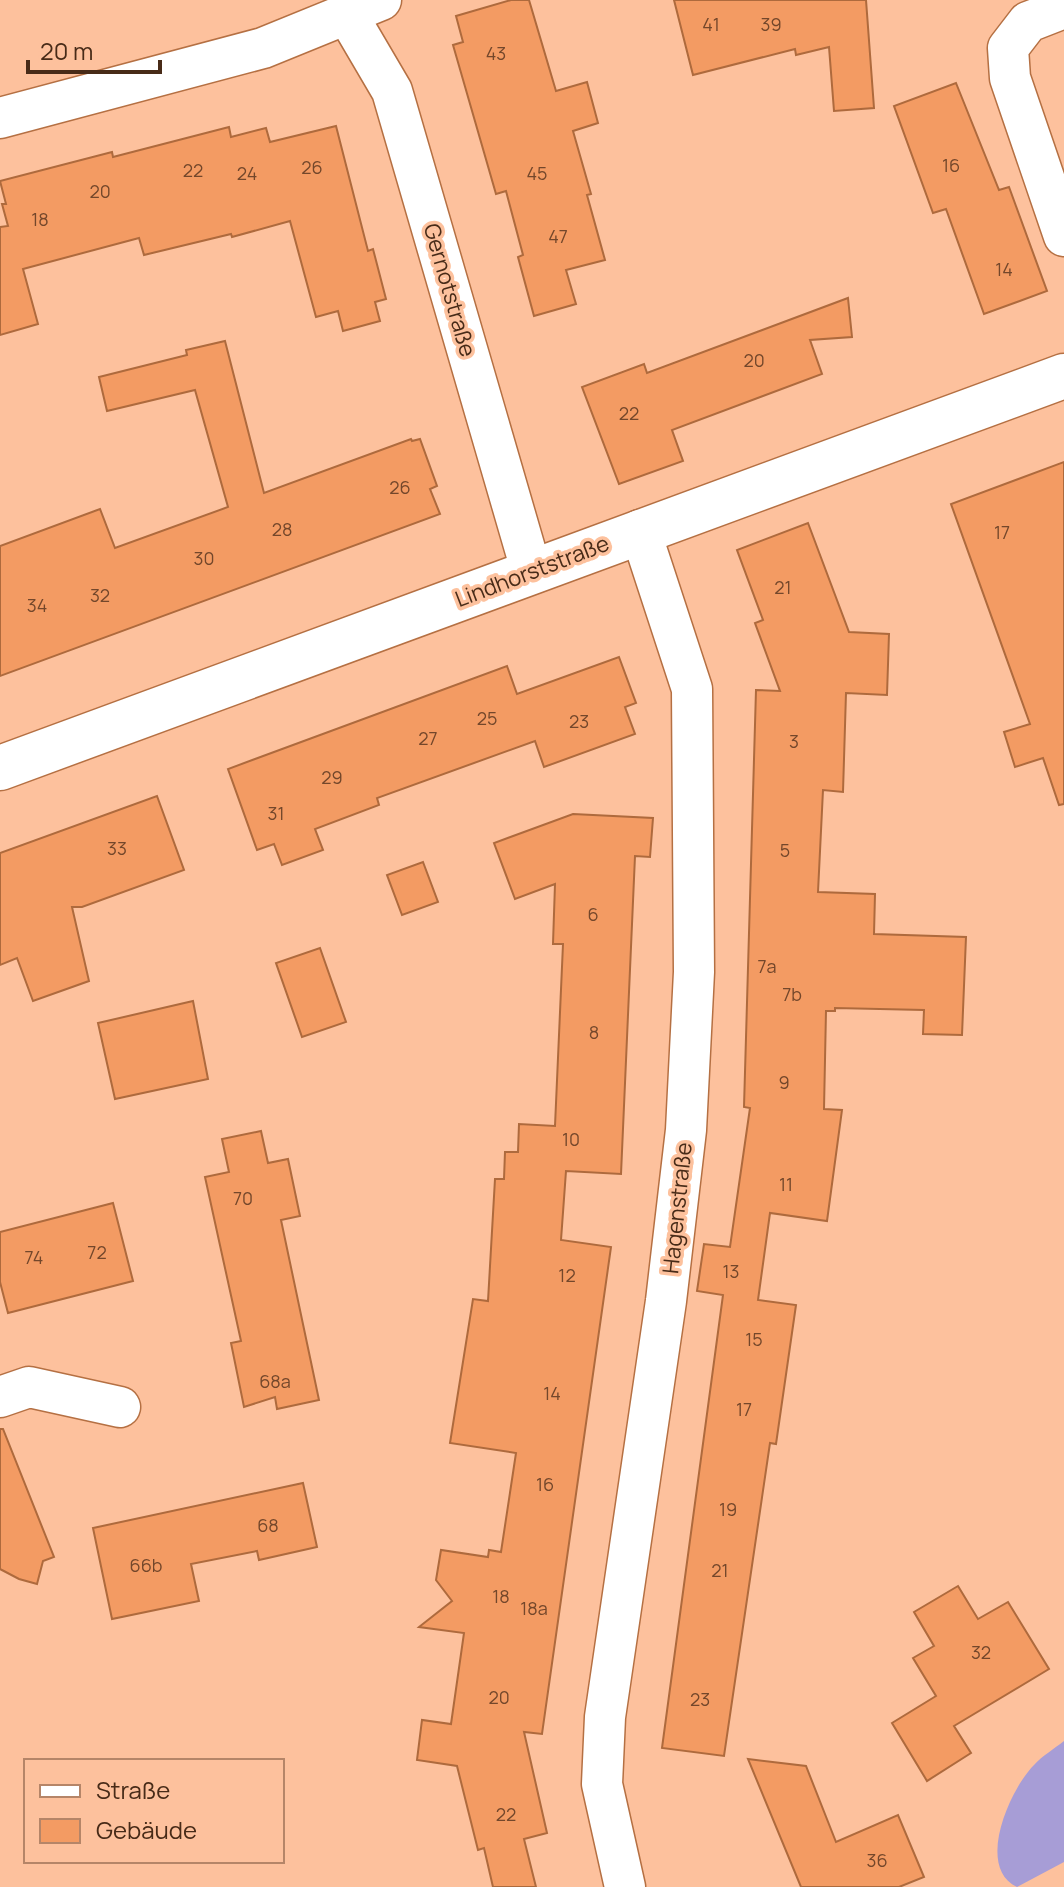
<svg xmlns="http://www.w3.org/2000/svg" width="1064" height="1887" viewBox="0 0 1064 1887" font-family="Manrope,sans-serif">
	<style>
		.green { fill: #a79dd6 }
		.building { fill: #f39b63; stroke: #ae6a3d; stroke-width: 2 }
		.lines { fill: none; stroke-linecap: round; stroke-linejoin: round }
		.street-casing { stroke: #b57043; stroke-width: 43 }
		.secondary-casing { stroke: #b57043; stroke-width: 47 }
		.street { stroke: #fff; stroke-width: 40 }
		.secondary { stroke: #fff; stroke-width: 44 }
		.labels { text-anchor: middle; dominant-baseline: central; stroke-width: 7; stroke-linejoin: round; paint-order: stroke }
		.number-label { font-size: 18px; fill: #73472b }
		.street-label { font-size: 22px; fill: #482b18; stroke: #fdc19d }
	</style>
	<rect width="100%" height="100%" fill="#fdc19d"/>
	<path class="green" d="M 1064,1741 L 1064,1862 L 1017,1887 C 975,1867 1010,1789 1034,1765 C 1042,1756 1054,1749 1064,1741 Z"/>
	<g class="building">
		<polygon points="511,0 529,0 556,91 587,82 598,123 573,131 591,194 587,195 605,260 566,270 576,304 534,316 518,257 523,255 506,191 496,194 453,45 463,42 456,16"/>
		<polygon points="674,0 866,0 874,108 834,111 829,47 796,55 795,49 693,75"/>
		<polygon points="956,83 999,190 1009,187 1047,291 984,314 946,209 933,213 894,106"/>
		<polygon points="336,126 368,251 373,249 386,299 375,302 380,321 343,331 338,311 316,317 290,221 232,237 231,234 144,255 139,238 23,269 38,324 0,335 0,227 8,226 2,204 6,204 0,181 112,152 113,157 229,127 231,137 266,128 270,142"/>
		<polygon points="848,298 852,337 810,340 822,374 672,430 683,461 619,484 582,387 644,364 647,373"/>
		<polygon points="225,341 264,493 411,439 412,441 420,439 437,486 430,489 440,514 0,676 0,546 100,509 115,548 228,507 195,390 107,411 99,377 187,355 186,350"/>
		<polygon points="1064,462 1064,804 1059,805 1043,758 1015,767 1004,732 1030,724 951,504"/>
		<polygon points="808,523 849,632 889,634 887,695 846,693 843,792 823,790 818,892 875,894 874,934 966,937 962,1035 923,1034 924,1010 835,1008 835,1011 826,1011 824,1109 842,1110 827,1221 770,1213 758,1300 796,1305 776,1444 770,1443 724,1756 662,1748 723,1295 697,1291 704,1244 730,1247 750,1108 744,1107 756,690 780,691 755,623 763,620 737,550"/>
		<polygon points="619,657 636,703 625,707 635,734 544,767 535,741 377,798 379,805 315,829 323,850 282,865 274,844 257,850 228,769 507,666 517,694"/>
		<polygon points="157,796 184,870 82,907 72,907 89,981 33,1001 17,958 0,965 0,853"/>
		<polygon points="573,814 653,818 650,857 635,856 621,1174 566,1171 561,1240 611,1247 542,1734 524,1732 547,1833 524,1839 536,1887 493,1887 484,1848 478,1850 457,1766 417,1760 422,1720 451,1724 464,1633 419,1627 452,1601 436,1580 441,1550 488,1557 489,1550 501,1552 516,1453 450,1443 473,1299 488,1301 495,1179 504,1179 505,1152 518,1152 519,1124 555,1126 563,944 553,944 555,884 515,899 494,843"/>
		<polygon points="423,862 438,902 402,915 387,875"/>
		<polygon points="320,948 346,1022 302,1037 276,963"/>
		<polygon points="193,1001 208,1079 115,1099 98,1023"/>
		<polygon points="261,1131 268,1163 288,1159 300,1216 281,1220 319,1400 277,1409 275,1397 244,1407 231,1343 241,1341 205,1177 229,1172 222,1139"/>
		<polygon points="113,1203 133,1281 8,1313 0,1282 0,1232"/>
		<polygon points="0,1429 3,1429 54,1557 43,1561 37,1584 19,1579 0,1569"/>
		<polygon points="303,1483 317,1547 259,1560 257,1551 191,1564 199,1601 112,1619 93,1528"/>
		<polygon points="958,1586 978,1619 1008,1602 1049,1669 954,1726 971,1753 927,1781 892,1723 936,1696 913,1658 934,1646 914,1612"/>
		<polygon points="748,1759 806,1766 836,1842 898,1815 924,1877 899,1887 801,1887"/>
	</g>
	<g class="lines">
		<g class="street-casing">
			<g id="street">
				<polyline points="1064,8 1028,22 1008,48 1010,78 1064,236"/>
				<polyline points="348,16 392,91 532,573"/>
				<polyline points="0,118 263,48 381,0"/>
				<polyline points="0,1397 29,1387 120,1407"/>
				<polyline points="625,1887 602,1784 605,1717 666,1301 686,1130 694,972 692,689 640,530"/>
			</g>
		</g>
		<g class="secondary-casing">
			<polyline id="secondary" points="0,768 1064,376"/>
		</g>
		<use href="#street" class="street"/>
		<use href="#secondary" class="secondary"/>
	</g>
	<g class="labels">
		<g class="number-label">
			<text x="711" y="24">41</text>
			<text x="771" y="24">39</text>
			<text x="496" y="53">43</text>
			<text x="951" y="165">16</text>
			<text x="312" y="167">26</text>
			<text x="193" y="170">22</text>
			<text x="247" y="173">24</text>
			<text x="537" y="173">45</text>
			<text x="100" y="191">20</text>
			<text x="40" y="219">18</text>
			<text x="558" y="236">47</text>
			<text x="1004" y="269">14</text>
			<text x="754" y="360">20</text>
			<text x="629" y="413">22</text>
			<text x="400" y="487">26</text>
			<text x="282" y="529">28</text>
			<text x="1002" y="532">17</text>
			<text x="204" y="558">30</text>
			<text x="783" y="587">21</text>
			<text x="100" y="595">32</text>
			<text x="37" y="605">34</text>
			<text x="487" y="718">25</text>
			<text x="579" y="721">23</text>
			<text x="428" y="738">27</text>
			<text x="794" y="741">3</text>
			<text x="332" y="777">29</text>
			<text x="276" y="813">31</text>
			<text x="117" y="848">33</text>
			<text x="785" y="850">5</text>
			<text x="593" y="914">6</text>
			<text x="767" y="966">7a</text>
			<text x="792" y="994">7b</text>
			<text x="594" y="1032">8</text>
			<text x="784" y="1082">9</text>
			<text x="571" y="1139">10</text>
			<text x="786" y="1184">11</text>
			<text x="243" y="1198">70</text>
			<text x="97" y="1252">72</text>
			<text x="34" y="1257">74</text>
			<text x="731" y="1271">13</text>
			<text x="567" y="1275">12</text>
			<text x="754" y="1339">15</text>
			<text x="275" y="1381">68a</text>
			<text x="552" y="1393">14</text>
			<text x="744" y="1409">17</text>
			<text x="545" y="1484">16</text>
			<text x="728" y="1509">19</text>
			<text x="268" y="1525">68</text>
			<text x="146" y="1565">66b</text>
			<text x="720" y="1570">21</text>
			<text x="501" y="1596">18</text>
			<text x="534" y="1608">18a</text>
			<text x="981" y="1652">32</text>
			<text x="499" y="1697">20</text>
			<text x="700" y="1699">23</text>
			<text x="506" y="1814">22</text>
			<text x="877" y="1860">36</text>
		</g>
		<g class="street-label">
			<text transform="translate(450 290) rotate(74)">Gernotstraße</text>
			<text transform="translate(532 571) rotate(-21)">Lindhorststraße</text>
			<text transform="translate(677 1208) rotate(-84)">Hagenstraße</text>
		</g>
	</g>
	<rect x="24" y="1759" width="260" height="104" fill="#fdc19d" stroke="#b58568" stroke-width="2"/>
	<rect x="40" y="1785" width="40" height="12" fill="#ffffff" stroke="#b58568" stroke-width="2"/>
	<text x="96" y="1799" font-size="24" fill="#482b18">Straße</text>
	<rect x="40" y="1819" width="40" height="24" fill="#f39b63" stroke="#b58568" stroke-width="2"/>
	<text x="96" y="1839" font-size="24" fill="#482b18">Gebäude</text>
	<path d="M28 60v12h132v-12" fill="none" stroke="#482b18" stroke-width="4"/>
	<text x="40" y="60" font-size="24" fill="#482b18" stroke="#fdc19d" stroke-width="6" paint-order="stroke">20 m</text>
</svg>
